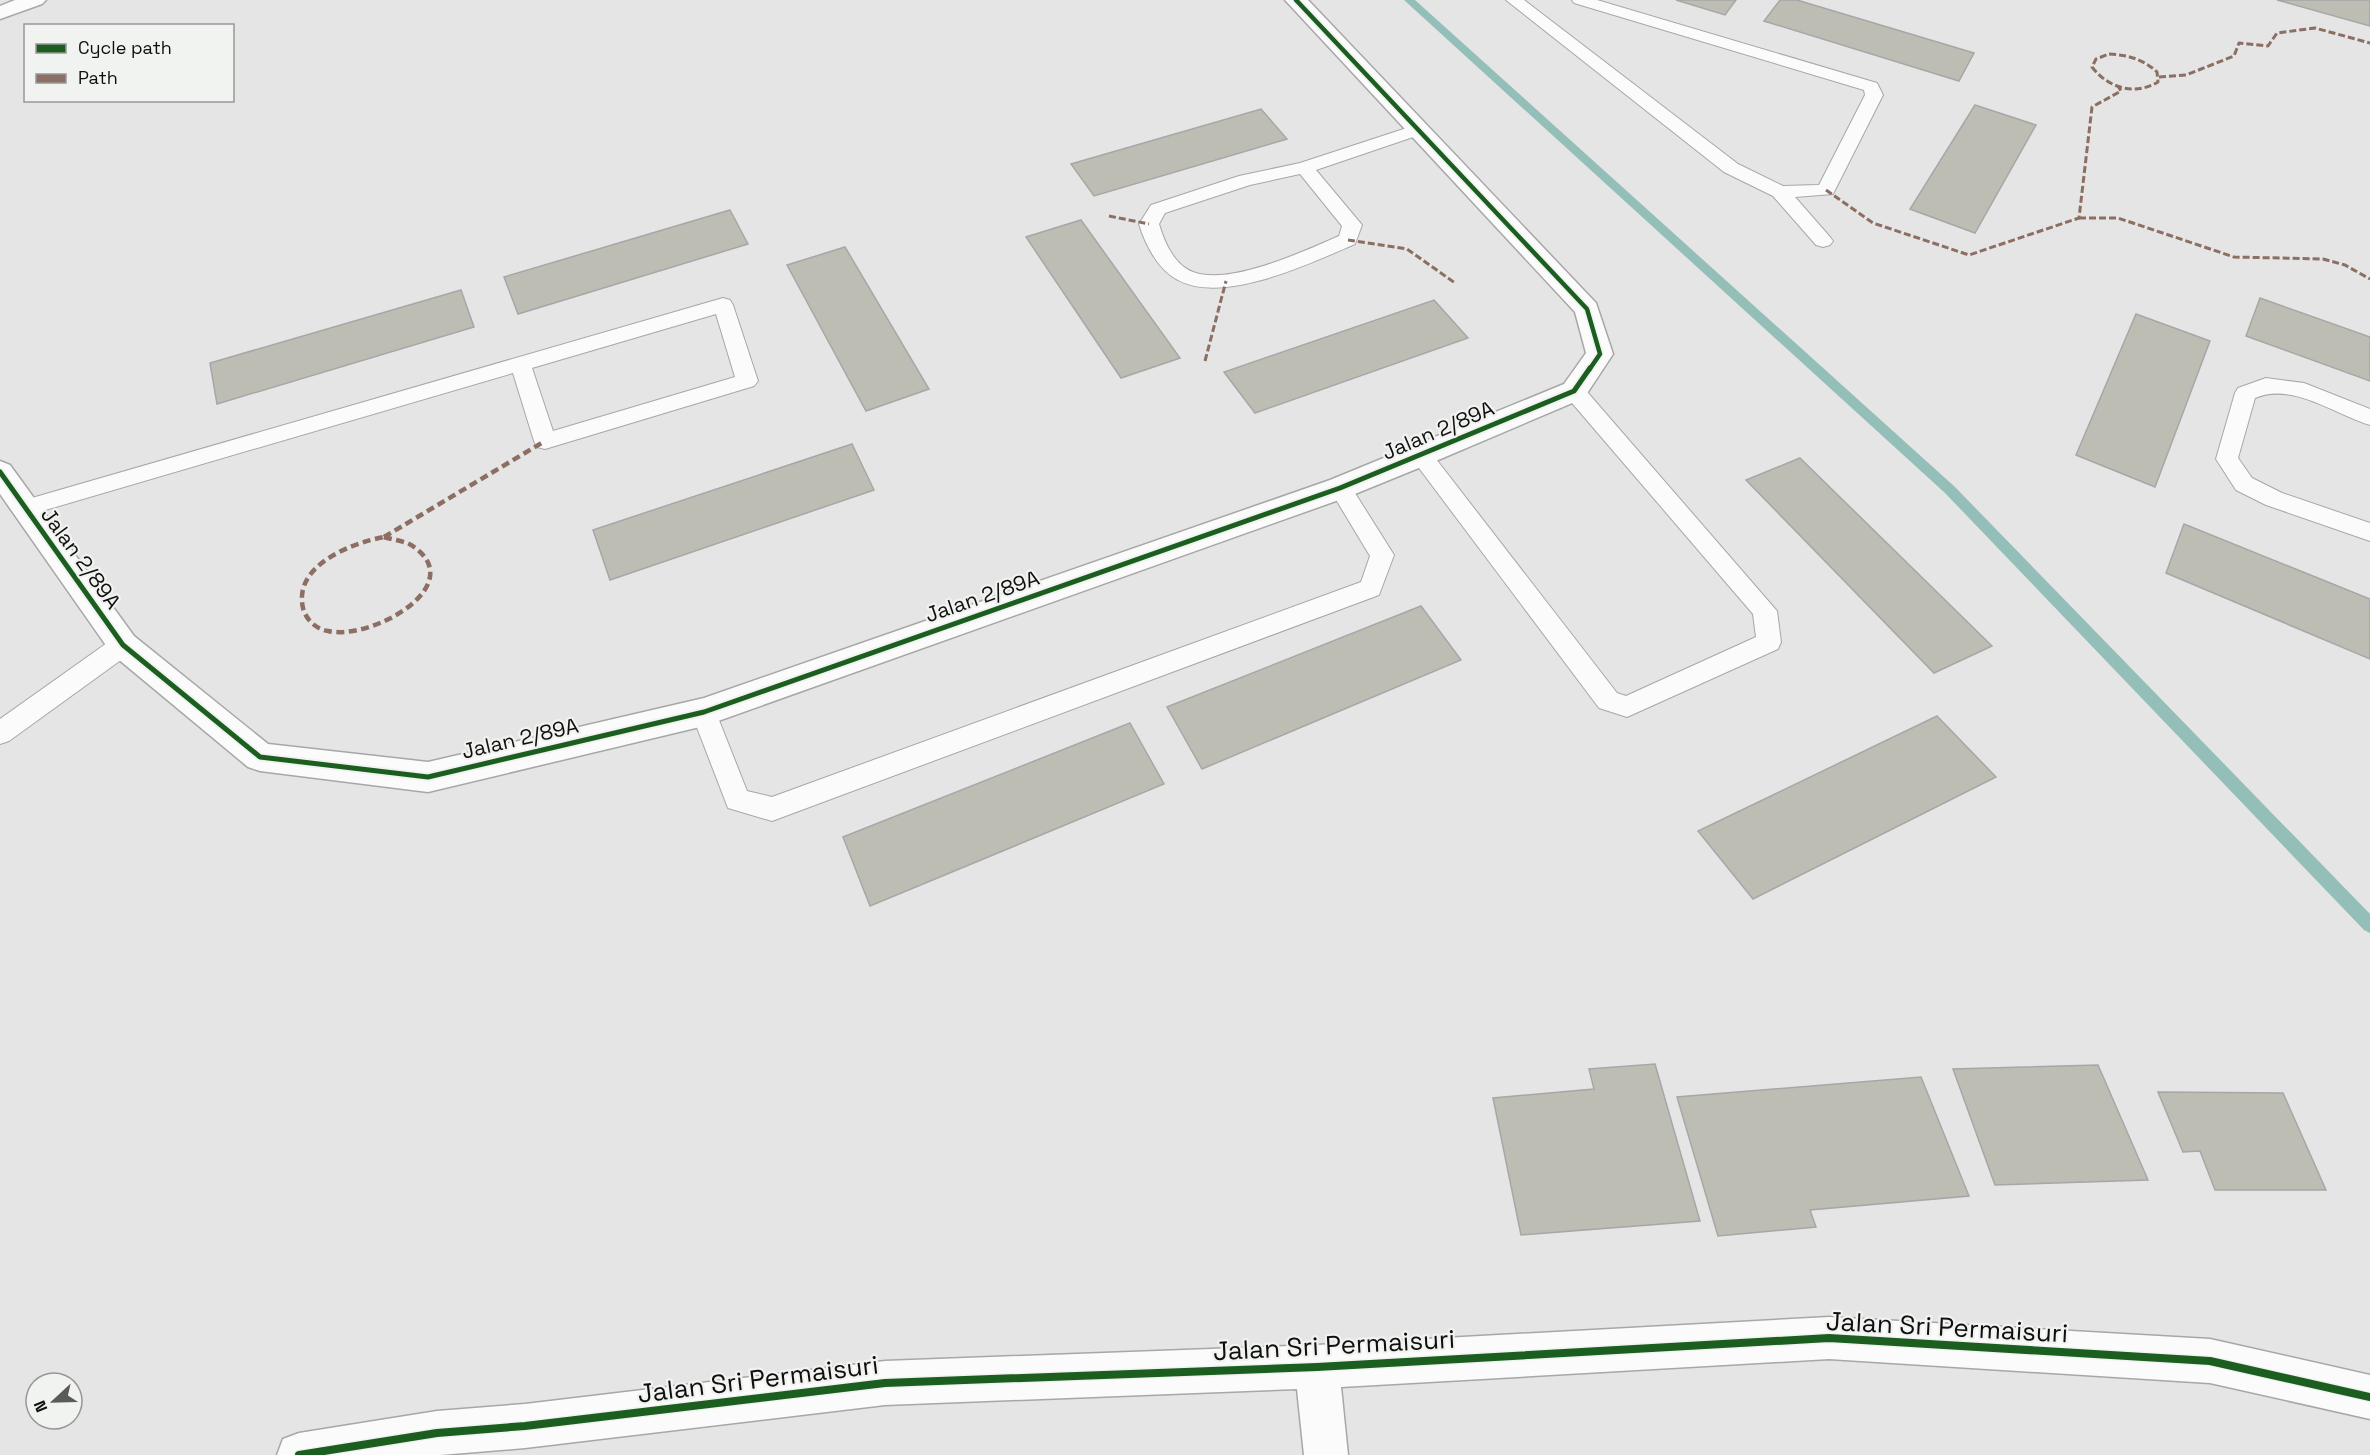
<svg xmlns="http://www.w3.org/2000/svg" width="2370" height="1455" viewBox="0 0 2370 1455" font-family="'Space Grotesk',sans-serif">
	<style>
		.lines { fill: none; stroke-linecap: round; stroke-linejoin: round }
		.stream { fill: #94bfb8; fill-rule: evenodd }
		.building { fill: #bebdb4; stroke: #a6a7a6; stroke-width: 1.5 }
		.lane-casing { stroke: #a6a7a6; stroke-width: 2 }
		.street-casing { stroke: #a6a7a6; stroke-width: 3 }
		.secondary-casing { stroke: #a6a7a6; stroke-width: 3 }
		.lane { fill: #fbfbfb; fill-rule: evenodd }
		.street { fill: #fbfbfb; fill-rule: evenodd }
		.secondary { fill: #fbfbfb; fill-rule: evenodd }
		.quiet-far1 { stroke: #8d6e63; stroke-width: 3; stroke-dasharray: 7 3; stroke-linecap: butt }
		.quiet { stroke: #8d6e63; stroke-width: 4.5; stroke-dasharray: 8 4.5; stroke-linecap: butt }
		.cycleway-far2-casing { stroke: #f1f3f0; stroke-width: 8 }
		.cycleway-far1-casing { stroke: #f1f3f0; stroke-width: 9 }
		.cycleway-casing { stroke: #f1f3f0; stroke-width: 11 }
		.cycleway-far2 { stroke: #1b5e20; stroke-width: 4.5 }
		.cycleway-far1 { stroke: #1b5e20; stroke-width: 5 }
		.cycleway { stroke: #1b5e20; stroke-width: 8 }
		.labels { text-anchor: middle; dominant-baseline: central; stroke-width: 4.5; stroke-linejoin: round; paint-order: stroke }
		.street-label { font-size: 21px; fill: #0f0f0e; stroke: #f1f3f0 }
		.near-street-label { font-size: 26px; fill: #0f0f0e; stroke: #f1f3f0 }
	</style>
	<rect width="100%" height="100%" fill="#e4e5e4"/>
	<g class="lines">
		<polygon class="stream" points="1404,0 1415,0 1955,487 2370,914 2370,933 2364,930 1945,493"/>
	</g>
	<g class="building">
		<polygon points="1676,0 1736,0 1725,15"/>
		<polygon points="1780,0 1797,0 1974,53 1959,81 1764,21"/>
		<polygon points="2277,0 2370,0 2370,26"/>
		<polygon points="1975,105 2036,125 1975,233 1910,209"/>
		<polygon points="1261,109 1287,139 1094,196 1071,164"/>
		<polygon points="730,210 748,244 518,314 504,277"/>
		<polygon points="1081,220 1180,358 1121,378 1026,237"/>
		<polygon points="845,247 929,389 866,411 787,265"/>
		<polygon points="461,290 474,327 217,404 210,363"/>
		<polygon points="2260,298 2370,337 2370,381 2246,336"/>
		<polygon points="1434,300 1468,338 1255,413 1224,372"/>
		<polygon points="2136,314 2210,341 2155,487 2076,455"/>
		<polygon points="852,444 874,490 610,580 593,530"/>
		<polygon points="1800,458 1992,646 1934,673 1746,480"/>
		<polygon points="2184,524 2370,599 2370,659 2166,573"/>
		<polygon points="1421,606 1461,660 1202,769 1167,707"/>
		<polygon points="1937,716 1996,777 1753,899 1698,831"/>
		<polygon points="1130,723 1164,784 870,906 843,837"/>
		<polygon points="1655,1064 1700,1221 1521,1235 1493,1098 1594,1089 1589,1069"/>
		<polygon points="2098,1065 2148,1180 1995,1185 1953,1069"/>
		<polygon points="1921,1077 1969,1196 1810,1210 1816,1227 1718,1236 1677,1097"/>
		<polygon points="2158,1092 2283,1093 2326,1190 2215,1190 2200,1151 2183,1152"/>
	</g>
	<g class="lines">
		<g class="lane-casing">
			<g id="lane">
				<polygon points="1506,0 1524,0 1738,164 1783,186 1819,185 1865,95 1864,90 1574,3 1572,0 1597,0 1877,83 1883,95 1833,194 1795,197 1830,237 1833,241 1830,245 1823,247 1816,245 1773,196 1724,172"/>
				<path d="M 1419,124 L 1425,125 L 1428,129 L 1425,133 L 1316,170 L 1362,225 L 1355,244 C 1311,263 1223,305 1178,280 C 1158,270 1145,244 1139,224 L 1151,205 L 1239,176 L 1300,163 ZM 1300,174 L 1342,226 L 1339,236 C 1305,251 1229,286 1193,272 C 1174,265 1164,241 1159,224 L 1165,213 L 1250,185 Z"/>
				<path d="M 723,298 L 730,300 L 733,305 L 758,381 L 754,386 L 545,449 L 537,447 L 534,441 L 513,373 L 25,516 L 17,514 L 14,508 L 17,502 L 25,500 ZM 716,314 L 735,377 L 553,431 L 532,368 Z"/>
				<path d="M 2266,378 L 2304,383 L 2370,409 L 2370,425 C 2334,414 2293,382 2255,398 L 2238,458 L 2252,478 L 2282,493 L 2370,523 L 2370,541 L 2266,505 L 2236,490 L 2216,459 L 2235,393 L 2238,388 Z"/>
				<polygon points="1574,384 1582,386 1777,611 1781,642 1778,649 1627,717 1599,708 1410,456 1413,450 1421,448 1429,450 1617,693 1626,696 1756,637 1753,614 1566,396 1563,391 1566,386"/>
				<polygon points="1340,480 1348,482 1394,555 1379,595 772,821 728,808 691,712 695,705 704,701 713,705 747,791 772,797 1361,582 1370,556 1329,488 1332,482"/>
				<polygon points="123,635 132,638 135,645 132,652 9,741 0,744 0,719 114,638"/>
			</g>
		</g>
		<g class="street-casing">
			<g id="street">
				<polygon points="15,0 46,0 42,4 0,19 0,6"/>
				<polygon points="1285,0 1308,0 1596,303 1613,354 1584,398 1431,463 1350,496 704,726 428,792 260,771 248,767 112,654 0,494 0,461 10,465 134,636 268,744 428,762 704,698 1330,480 1564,384 1586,353 1575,312"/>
			</g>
		</g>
		<g class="secondary-casing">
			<polygon id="secondary" points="1829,1317 2210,1339 2370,1375 2370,1419 2210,1383 1829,1359 1341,1387 1348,1455 1304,1455 1297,1389 885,1405 525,1448 440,1455 277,1455 283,1439 299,1433 437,1411 525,1404 885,1361 1317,1345"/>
		</g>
		<use href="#lane" class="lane"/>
		<use href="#street" class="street"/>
		<use href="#secondary" class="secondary"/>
		<g class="quiet-far1">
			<path d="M 2109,54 C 2128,55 2143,59 2157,72 L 2158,82 C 2135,96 2108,88 2092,67 L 2096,59 Z"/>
			<polyline points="2159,77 2186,75 2234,56 2239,43 2268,46 2277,33 2315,28 2370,43"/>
			<polyline points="1826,190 1873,223 1969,255 2079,218 2092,107 2121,91 2118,86"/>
			<polyline points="1109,216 1149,224"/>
			<polyline points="2079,218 2118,218 2234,257 2323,259 2345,265 2370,279"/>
			<polyline points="1348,240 1407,249 1455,283"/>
			<polyline points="1205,361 1226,281"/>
		</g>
		<g class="quiet">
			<path d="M 384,537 C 393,540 407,541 414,547 C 469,586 371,641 328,631 C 316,629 306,620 303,608 C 293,565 352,543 384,537 Z"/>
			<polyline points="384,537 545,441"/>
		</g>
		<g class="cycleway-far2-casing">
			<polyline id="cycleway-far2" points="1296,0 1587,309 1600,354 1589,370"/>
		</g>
		<g class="cycleway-far1-casing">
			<polyline id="cycleway-far1" points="0,472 123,645 260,757 428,777 704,712 1340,488 1574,391 1590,368"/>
		</g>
		<g class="cycleway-casing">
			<polyline id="cycleway" points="299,1455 437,1433 525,1426 885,1383 1317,1367 1829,1338 2210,1361 2370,1397"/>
		</g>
		<use href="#cycleway-far2" class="cycleway-far2"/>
		<use href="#cycleway-far1" class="cycleway-far1"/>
		<use href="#cycleway" class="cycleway"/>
	</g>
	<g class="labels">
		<g class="street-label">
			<text transform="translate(1438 430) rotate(-23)">Jalan 2/89A</text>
			<text transform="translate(81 558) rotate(54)">Jalan 2/89A</text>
			<text transform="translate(982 596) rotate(-19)">Jalan 2/89A</text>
			<text transform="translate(520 738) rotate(-13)">Jalan 2/89A</text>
		</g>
		<g class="near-street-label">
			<text transform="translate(1947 1327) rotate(3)">Jalan Sri Permaisuri</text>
			<text transform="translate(1334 1345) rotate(-3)">Jalan Sri Permaisuri</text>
			<text transform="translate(758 1379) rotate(-7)">Jalan Sri Permaisuri</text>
		</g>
	</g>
	<rect x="24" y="24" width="210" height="78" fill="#f1f3f0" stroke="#979896" stroke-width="1.5"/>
	<rect x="36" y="44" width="30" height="9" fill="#1b5e20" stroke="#979896" stroke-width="1.5"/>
	<text x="78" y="54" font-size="18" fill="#0f0f0e">Cycle path</text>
	<rect x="36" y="74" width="30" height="9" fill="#8d6e63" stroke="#979896" stroke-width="1.5"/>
	<text x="78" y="84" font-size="18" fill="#0f0f0e">Path</text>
	<g transform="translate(54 1401) rotate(248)"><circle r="28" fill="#f1f3f0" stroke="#979896" stroke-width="1.5"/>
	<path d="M0-4.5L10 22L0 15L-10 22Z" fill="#5a5a59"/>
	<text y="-9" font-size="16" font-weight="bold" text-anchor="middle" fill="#0f0f0e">N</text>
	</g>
</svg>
